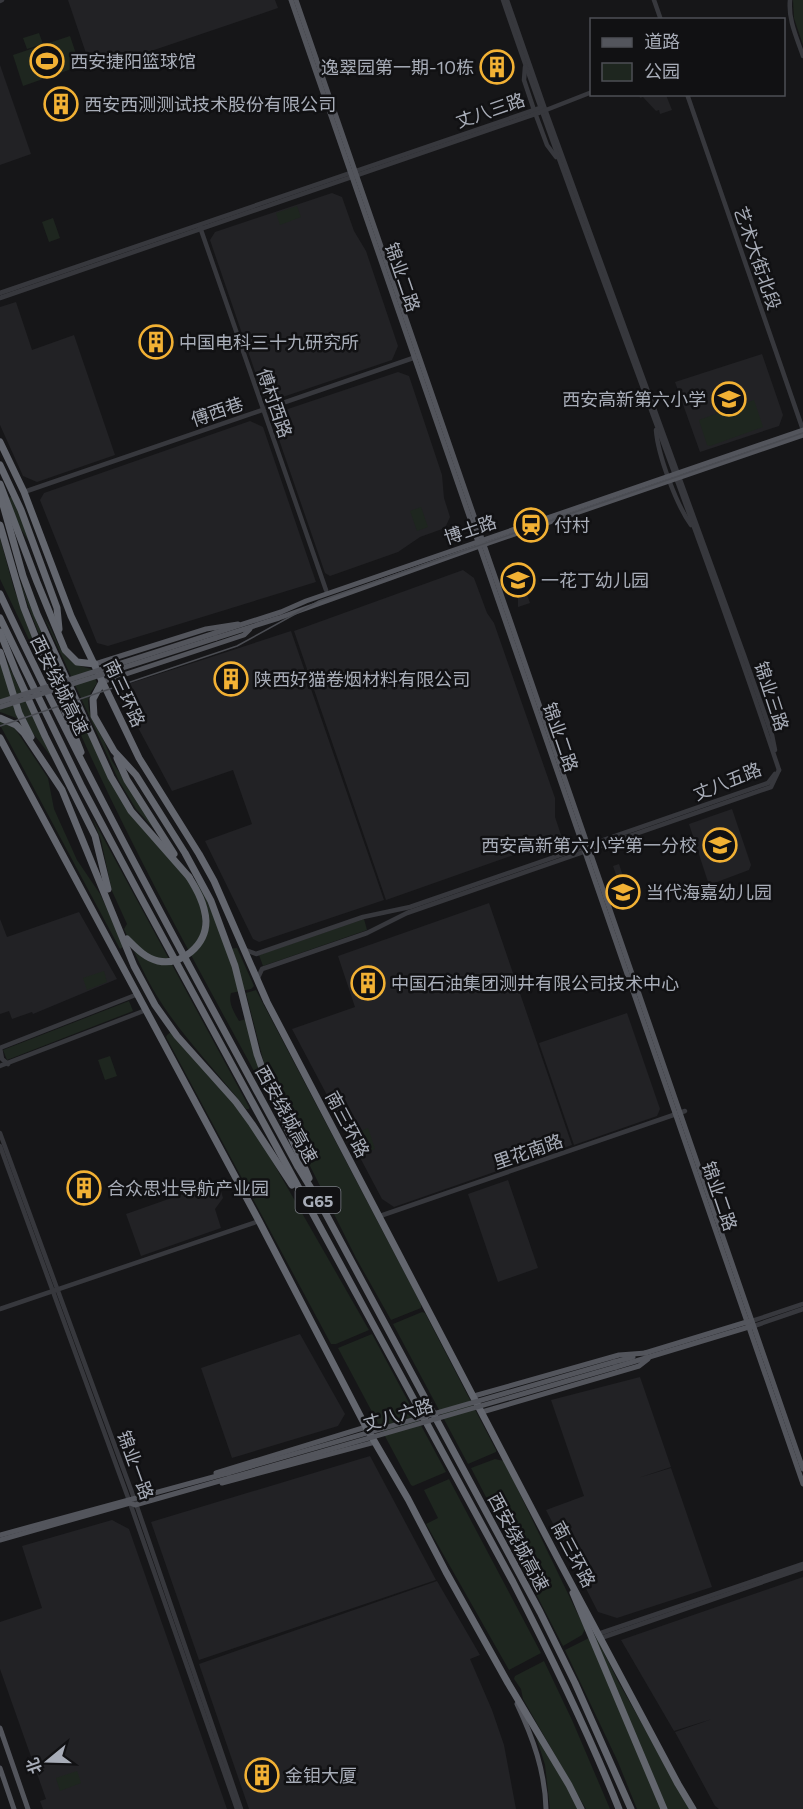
<svg xmlns="http://www.w3.org/2000/svg" width="803" height="1809" viewBox="0 0 803 1809" font-family="Commissioner,'Noto Sans SC',sans-serif">
	<style>
		.built { fill: #222225 }
		.green { fill: #1e261f }
		.lines { fill: none; stroke-linecap: round; stroke-linejoin: round }
		.minor { stroke: #37383d; stroke-width: 4.5 }
		.major { stroke: #53555c; stroke-width: 5 }
		.highway { stroke: #63666e; stroke-width: 7 }
		.tram { stroke: #4a4c52; stroke-width: 1.5 }
		.major-bridge { stroke: #53555c; stroke-width: 5 }
		.highway-bridge { stroke: #63666e; stroke-width: 7 }
		.labels { text-anchor: middle; dominant-baseline: central; stroke-width: 5; stroke-linejoin: round; paint-order: stroke }
		.shield { fill: #111113; stroke: #7b7e86; stroke-width: 1.5 }
		.shield-label { font-size: 16px; font-weight: bold; fill: #a8adb8 }
		.poi-label { font-size: 18px; fill: #a8adb8; stroke: #111113; text-anchor: start }
		.street-label { font-size: 18px; fill: #a8adb8; stroke: #111113 }
	</style>
	<rect width="100%" height="100%" fill="#161618"/>
	<g class="built">
		<polygon points="68,0 275,0 278,8 92,71"/>
		<polygon points="0,65 31,154 0,165"/>
		<polygon points="639,95 666,95 672,110 660,114 659,110 656,111 643,97 640,98"/>
		<polygon points="332,193 342,197 354,231 366,251 398,346 392,360 271,401 264,398 210,240 215,232"/>
		<polygon points="16,302 32,350 74,335 115,455 37,482 23,476 0,425 0,307"/>
		<polygon points="762,354 783,415 779,426 700,452 675,382"/>
		<polygon points="398,372 409,376 442,475 444,498 450,517 445,528 420,537 398,552 330,576 325,573 273,422 279,412"/>
		<polygon points="250,421 263,427 316,582 108,646 97,643 40,500 44,493"/>
		<polygon points="517,566 530,603 518,607 518,592 510,569"/>
		<polygon points="463,570 474,578 487,613 494,623 555,798 555,817 562,838 386,900 294,631"/>
		<polygon points="291,631 384,900 259,942 253,939 205,841 252,824 233,770 172,791 119,692 122,686"/>
		<polygon points="732,809 751,865 749,870 709,885 689,824"/>
		<polygon points="619,864 633,906 621,910 618,901 619,883 613,866"/>
		<polygon points="489,903 572,1145 394,1207 382,1199 292,1029 355,1007 338,956"/>
		<polygon points="79,912 117,979 33,1014 32,1012 12,1019 9,1011 0,1014 0,919 7,937"/>
		<polygon points="627,1013 660,1109 657,1116 574,1145 539,1043"/>
		<polygon points="508,1180 538,1268 498,1282 468,1194"/>
		<polygon points="214,1183 219,1184 223,1198 215,1209 221,1228 141,1256 126,1214"/>
		<polygon points="300,1334 345,1414 338,1426 232,1458 201,1368"/>
		<polygon points="640,1377 671,1467 638,1478 671,1468 712,1587 617,1618 598,1612 546,1510 584,1496 551,1400"/>
		<polygon points="370,1456 436,1580 199,1660 151,1522"/>
		<polygon points="112,1520 129,1529 227,1809 43,1809 40,1801 46,1799 0,1669 0,1622 42,1608 22,1546"/>
		<polygon points="803,1577 803,1809 719,1809 715,1806 675,1732 712,1719 674,1731 621,1640"/>
		<polygon points="437,1581 480,1655 470,1659 492,1710 504,1745 516,1809 249,1809 199,1664"/>
	</g>
	<g class="green">
		<polygon points="793,0 803,0 803,45 794,18"/>
		<polygon points="39,33 43,44 27,49 23,38"/>
		<polygon points="70,36 80,66 23,86 13,55"/>
		<polygon points="297,206 301,217 280,225 276,213"/>
		<polygon points="53,218 60,238 49,242 42,222"/>
		<polygon points="754,400 763,427 710,446 707,445 699,420"/>
		<polygon points="13,496 32,546 18,525 9,498"/>
		<polygon points="421,507 428,527 417,531 410,511"/>
		<polygon points="0,538 14,589 55,694 0,579"/>
		<path d="M 17,574 L 38,625 L 118,795 L 193,884 L 199,881 L 227,949 L 237,948 L 254,986 L 251,989 L 231,993 C 228,1003 234,1012 239,1021 L 246,1019 L 267,1090 L 266,1093 C 174,924 79,756 17,574 Z"/>
		<path d="M 44,617 C 61,642 56,661 91,669 L 97,683 L 91,692 L 88,701 L 89,710 L 93,721 L 104,741 L 112,761 L 158,833 L 136,809 L 119,781 Z"/>
		<polygon points="5,658 53,759 32,732 22,713"/>
		<polygon points="0,661 19,719 0,712"/>
		<polygon points="0,721 14,728 18,733 48,778 54,809 77,860 100,894 124,946 120,949 0,725"/>
		<path d="M 92,817 L 249,1107 L 249,1109 L 246,1109 C 217,1071 182,1037 157,996 C 144,975 134,951 124,929 L 127,924 L 112,891 L 101,840 Z"/>
		<polygon points="364,919 367,930 263,966 259,955"/>
		<polygon points="104,971 107,982 87,990 83,978"/>
		<polygon points="256,990 421,1304 421,1308 391,1320 356,1258 282,1110 266,1071 246,993"/>
		<polygon points="129,1001 133,1011 7,1060 3,1050"/>
		<polygon points="171,1032 236,1106 255,1131 369,1330 336,1344 331,1344 166,1037 167,1035"/>
		<polygon points="110,1056 117,1076 105,1080 98,1060"/>
		<polygon points="368,1128 375,1149 363,1154 356,1133"/>
		<polygon points="422,1312 425,1313 496,1450 496,1452 468,1464 393,1324"/>
		<polygon points="372,1334 446,1472 413,1486 411,1485 338,1348"/>
		<polygon points="495,1459 504,1461 585,1629 582,1635 563,1646 471,1468"/>
		<polygon points="449,1479 541,1653 509,1670 426,1524 438,1518 424,1490"/>
		<polygon points="595,1635 619,1683 690,1809 637,1809 618,1762 565,1650"/>
		<polygon points="544,1661 572,1720 610,1809 586,1809 523,1699 521,1689 514,1679 515,1676"/>
		<polygon points="536,1736 537,1736 569,1790 578,1809 550,1809 545,1765"/>
		<polygon points="77,1771 81,1783 60,1791 56,1778"/>
	</g>
	<g class="lines">
		<g class="minor">
			<path d="M 503,0 C 591,258 693,511 779,770"/>
			<polyline points="507,0 545,109 744,655 772,735 775,750"/>
			<polyline points="654,0 661,20"/>
			<path d="M 790,0 C 788,20 797,38 803,56"/>
			<polyline points="0,1 2,0"/>
			<polyline points="525,67 524,80 534,110 547,145 556,157"/>
			<polyline points="687,94 803,430"/>
			<polyline points="200,227 326,590"/>
			<polyline points="0,293 540,108 542,108"/>
			<polyline points="0,298 541,112 592,92"/>
			<path d="M 656,430 C 658,455 676,504 691,525"/>
			<polyline points="24,492 416,357"/>
			<polyline points="243,949 256,954 363,917 410,907 768,783 775,774"/>
			<polyline points="257,980 262,969 367,933 407,913 771,787 779,770"/>
			<polyline points="8,1064 2,1059 0,1048 138,994"/>
			<polyline points="0,1066 146,1010"/>
			<polyline points="0,1133 134,1498 241,1809"/>
			<polyline points="0,1146 130,1503 237,1809"/>
			<polyline points="380,1216 685,1111"/>
			<polyline points="0,1309 259,1221"/>
			<polyline points="752,1321 803,1304"/>
			<polyline points="754,1326 803,1309"/>
			<polyline points="598,1634 803,1564"/>
			<polyline points="601,1638 803,1568"/>
		</g>
		<g class="major">
			<polyline points="291,0 803,1484"/>
			<polyline points="296,0 803,1469"/>
			<polyline points="215,633 281,612 306,601 803,430"/>
			<polyline points="216,638 279,618 480,546 803,435"/>
			<polyline points="95,664 206,629 238,624"/>
			<polyline points="102,682 244,635 250,629"/>
			<polyline points="645,1353 750,1321"/>
			<polyline points="614,1362 633,1357"/>
			<polyline points="616,1367 752,1326"/>
			<polyline points="474,1396 619,1355 646,1353"/>
			<polyline points="482,1412 639,1366 648,1359"/>
			<polyline points="216,1473 366,1427"/>
			<polyline points="222,1483 375,1442"/>
			<polyline points="0,1535 228,1473"/>
			<polyline points="0,1540 130,1503 135,1505 230,1478"/>
			<path d="M 517,1704 C 533,1738 545,1771 546,1809"/>
			<polyline points="0,1728 28,1809"/>
			<polyline points="0,1768 14,1809"/>
		</g>
		<g class="highway">
			<polyline points="0,442 24,492 71,616 139,758 199,854 214,881 267,1002 557,1557 678,1784 693,1809"/>
			<polyline points="0,465 21,510 57,608 59,629"/>
			<polyline points="0,484 37,582 65,650 77,662 95,664"/>
			<polyline points="0,494 23,576 37,614 111,777 131,811 189,877"/>
			<polyline points="0,525 24,608 81,752"/>
			<path d="M 0,594 C 91,789 196,978 298,1167 L 320,1203 L 540,1612 L 575,1683 L 631,1809"/>
			<path d="M 0,618 L 82,787 L 138,892 L 513,1582 C 551,1656 588,1731 619,1809"/>
			<polyline points="0,632 16,672 45,736 95,836 108,889"/>
			<polyline points="0,652 19,713 31,737"/>
			<polyline points="102,682 93,699 94,716 114,751 136,775 185,853 211,901 235,966 257,1054 267,1082 309,1178"/>
			<polyline points="0,718 16,725 24,733 62,790 134,966 155,1005 177,1036 236,1102 252,1124 292,1185"/>
			<polyline points="0,738 259,1221 366,1427 408,1499 446,1572 508,1683 569,1785 581,1809"/>
			<polyline points="117,758 127,780 174,854"/>
			<polyline points="573,1593 664,1809"/>
		</g>
		<polyline class="tram" points="0,726 237,646 319,601 803,433"/>
		<g class="major-bridge">
			<polyline points="0,702 215,633"/>
			<polyline points="0,707 216,638"/>
			<polyline points="228,1473 614,1362"/>
			<polyline points="230,1478 616,1367"/>
		</g>
		<path class="highway-bridge" d="M 127,939 C 136,948 145,958 158,961 C 182,966 206,945 206,921 C 205,904 197,890 189,877"/>
	</g>
	<defs>
		<g id="stadium-ring" transform="scale(1.725)"><circle r="9.5" fill="#111113" stroke="#f2b134" stroke-width="1.5"/><path d="M0-5a6.5 5 0 1 0 0 10a6.5 5 0 1 0 0-10ZM-3.5-1.8h7v3.6h-7Z" fill="#f2b134"/></g>
		<g id="building-ring" transform="scale(1.725)"><circle r="9.5" fill="#111113" stroke="#f2b134" stroke-width="1.5"/><path d="M-4-6H4V6H1V3H-1V6H-4ZM-2.5-4.3h1.7v1.8h-1.7ZM.8-4.3h1.7v1.8H.8ZM-2.5-1h1.7V.8h-1.7ZM.8-1h1.7V.8H.8Z" fill="#f2b134"/></g>
		<g id="school-ring" transform="scale(1.725)"><circle r="9.5" fill="#111113" stroke="#f2b134" stroke-width="1.5"/><path d="M0-5L7-2L0 1L-7-2ZM-4 1L0 2.5L4 1V4Q0 6-4 4Z" fill="#f2b134"/></g>
		<g id="station-ring" transform="scale(1.725)"><circle r="9.5" fill="#111113" stroke="#f2b134" stroke-width="1.5"/><path d="M-3-6H3Q5-6 5-4V2Q5 4 3 4L4.5 6H3L1.5 4h-3L-3 6H-4.5L-3 4Q-5 4-5 2V-4Q-5-6-3-6ZM-3.5-4v3h7v-3ZM-3.5 1v1.5H-2V1ZM2 1v1.5H3.5V1Z" fill="#f2b134"/></g>
	</defs>
	<g fill-rule="evenodd">
		<use href="#stadium-ring" x="47" y="61"/>
		<use href="#building-ring" x="497" y="67"/>
		<use href="#building-ring" x="61" y="104"/>
		<use href="#building-ring" x="156" y="342"/>
		<use href="#school-ring" x="729" y="399"/>
		<use href="#station-ring" x="531" y="525"/>
		<use href="#school-ring" x="518" y="580"/>
		<use href="#building-ring" x="231" y="679"/>
		<use href="#school-ring" x="720" y="845"/>
		<use href="#school-ring" x="623" y="892"/>
		<use href="#building-ring" x="368" y="983"/>
		<use href="#building-ring" x="84" y="1188"/>
		<use href="#building-ring" x="262" y="1775"/>
	</g>
	<g class="labels">
		<rect class="shield" x="295.5" y="1187" width="45" height="26" rx="4.5"/>
		<g class="shield-label">
			<text x="318" y="1200">G65</text>
		</g>
		<g class="poi-label">
			<text x="70" y="61">西安捷阳篮球馆</text>
			<text x="474" y="67" text-anchor="end">逸翠园第一期-10栋</text>
			<text x="84" y="104">西安西测测试技术股份有限公司</text>
			<text x="179" y="342">中国电科三十九研究所</text>
			<text x="706" y="399" text-anchor="end">西安高新第六小学</text>
			<text x="554" y="525">付村</text>
			<text x="541" y="580">一花丁幼儿园</text>
			<text x="254" y="679">陕西好猫卷烟材料有限公司</text>
			<text x="697" y="845" text-anchor="end">西安高新第六小学第一分校</text>
			<text x="646" y="892">当代海嘉幼儿园</text>
			<text x="391" y="983">中国石油集团测井有限公司技术中心</text>
			<text x="107" y="1188">合众思壮导航产业园</text>
			<text x="285" y="1775">金钼大厦</text>
		</g>
		<g class="street-label">
			<text transform="translate(490 110) rotate(-19)">丈八三路</text>
			<text transform="translate(758 258) rotate(71)">艺术大街北段</text>
			<text transform="translate(403 277) rotate(71)">锦业二路</text>
			<text transform="translate(275 403) rotate(71)">傅村西路</text>
			<text transform="translate(217 411) rotate(-19)">傅西巷</text>
			<text transform="translate(470 529) rotate(-19)">博士路</text>
			<text transform="translate(60 685) rotate(64)">西安绕城高速</text>
			<text transform="translate(125 693) rotate(65)">南三环路</text>
			<text transform="translate(772 696) rotate(72)">锦业三路</text>
			<text transform="translate(561 737) rotate(71)">锦业二路</text>
			<text transform="translate(727 781) rotate(-22)">丈八五路</text>
			<text transform="translate(287 1114) rotate(61)">西安绕城高速</text>
			<text transform="translate(348 1124) rotate(62)">南三环路</text>
			<text transform="translate(528 1151) rotate(-19)">里花南路</text>
			<text transform="translate(720 1196) rotate(71)">锦业二路</text>
			<text transform="translate(398 1414) rotate(-16)">丈八六路</text>
			<text transform="translate(136 1465) rotate(70)">锦业一路</text>
			<text transform="translate(519 1542) rotate(62)">西安绕城高速</text>
			<text transform="translate(574 1554) rotate(62)">南三环路</text>
		</g>
	</g>
	<rect x="590" y="18" width="195" height="78" fill="#111113" stroke="#4d4f55" stroke-width="1.5"/>
	<rect x="602" y="38" width="30" height="9" fill="#53555c" stroke="#4d4f55" stroke-width="1.5"/>
	<text x="644" y="48" font-size="18" fill="#a8adb8">道路</text>
	<rect x="602" y="63" width="30" height="18" fill="#1e261f" stroke="#4d4f55" stroke-width="1.5"/>
	<text x="644" y="78" font-size="18" fill="#a8adb8">公园</text>
	<g transform="translate(48 1761) rotate(251)" stroke="#111113" stroke-width="4.5" paint-order="stroke">
	<path d="M0-4.5L10 22L0 15L-10 22Z" fill="#a8adb8"/>
	<text y="-9" font-size="16" font-weight="bold" text-anchor="middle" fill="#a8adb8">北</text>
	</g>
</svg>
